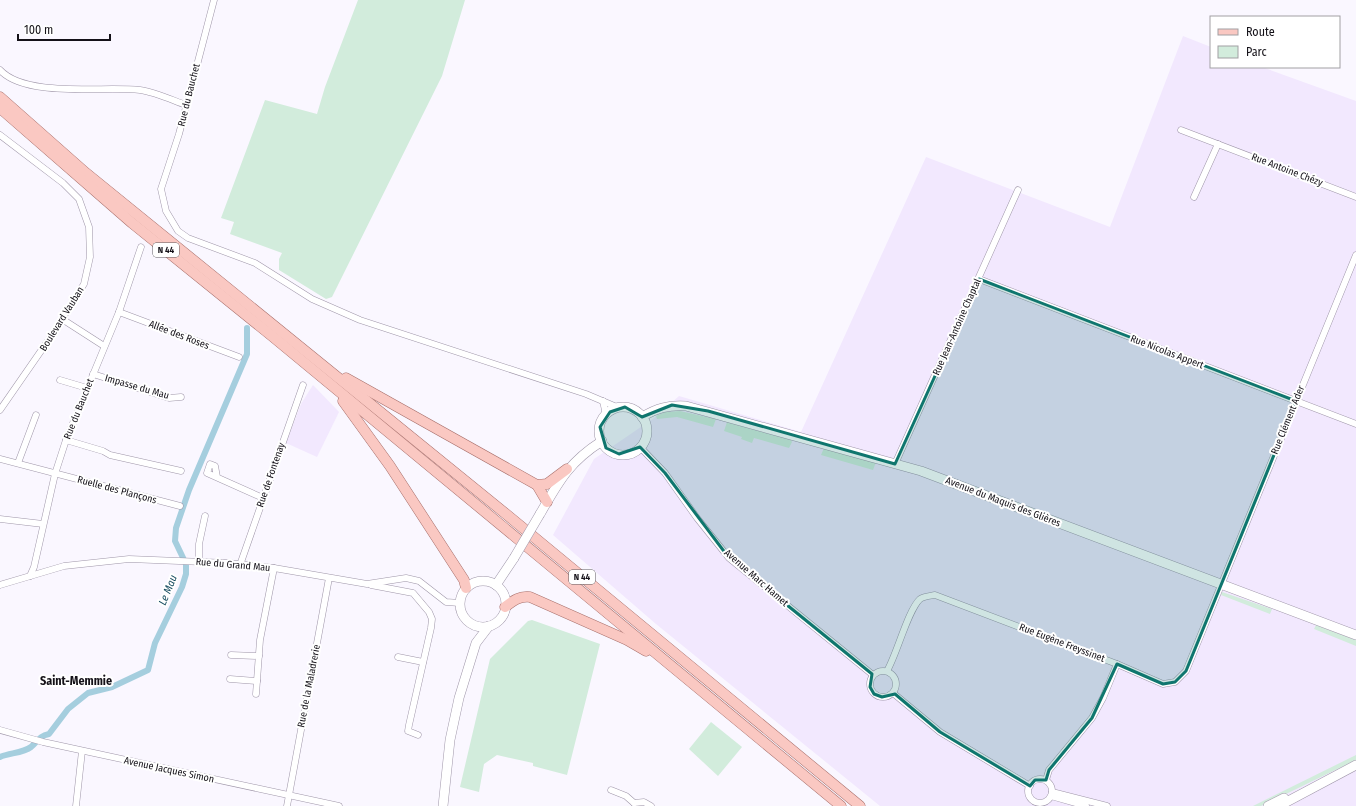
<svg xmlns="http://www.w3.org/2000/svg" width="1356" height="806" viewBox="0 0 1356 806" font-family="'Fira Sans Condensed',sans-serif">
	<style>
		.built { fill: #f2e8fe }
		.green { fill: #d2ecdc }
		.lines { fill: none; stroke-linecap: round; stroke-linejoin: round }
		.canal { stroke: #a5cede; stroke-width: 6 }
		.street-casing { stroke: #9f96a9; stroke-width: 7 }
		.secondary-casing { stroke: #9f96a9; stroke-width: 10 }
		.primary-casing { stroke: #a8706c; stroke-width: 11 }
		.street { stroke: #fff; stroke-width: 6 }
		.secondary { stroke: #fff; stroke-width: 9 }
		.primary { stroke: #fac8c2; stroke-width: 10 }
		.secondary-bridge-casing { stroke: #9f96a9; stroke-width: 10; stroke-linecap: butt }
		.secondary-bridge { stroke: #fff; stroke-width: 9 }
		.marked { fill: #0f766e; fill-opacity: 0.2; stroke: #0f766e; stroke-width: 3; stroke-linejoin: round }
		.labels { text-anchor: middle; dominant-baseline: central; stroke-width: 4; stroke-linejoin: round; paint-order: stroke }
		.shield { fill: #fff; stroke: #5a585d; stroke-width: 1 }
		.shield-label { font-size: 9px; font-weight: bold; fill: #141118 }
		.street-label { font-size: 10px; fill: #141118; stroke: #fff }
		.water-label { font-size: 11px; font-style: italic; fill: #164c5f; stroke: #fff }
		.quarter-label { font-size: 12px; font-weight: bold; fill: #141118; stroke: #fff }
	</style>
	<rect width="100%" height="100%" fill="#faf7ff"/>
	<g class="built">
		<polygon points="1183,36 1211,47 1211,67 1262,67 1356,101 1356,806 880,806 656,624 553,535 594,459 654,418 679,396 801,432 926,157 1110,227"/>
		<polygon points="313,385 339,412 317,457 286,443 301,404"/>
	</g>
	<g class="green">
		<polygon points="358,0 465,0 442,76 332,297 326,299 279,270 279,259 282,253 230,234 234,222 221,218 265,100 317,114 325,87"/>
		<polygon points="680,411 716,419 713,427 677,417 657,419 656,416 665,412"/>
		<polygon points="727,422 791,440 792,442 789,448 754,438 752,443 741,439 742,437 724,431"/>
		<polygon points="824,448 876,462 873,470 821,455"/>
		<polygon points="1222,592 1272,609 1270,614 1221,595"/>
		<polygon points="532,620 600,644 567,775 533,766 533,763 497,755 484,764 479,792 460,787 490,659 528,621"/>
		<polygon points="1316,625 1356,640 1356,646 1314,629"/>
		<polygon points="711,722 742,747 718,776 689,749"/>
		<polygon points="1356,755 1356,760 1261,806 1253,806"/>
	</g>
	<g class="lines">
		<path class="canal" d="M 0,757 C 9,753 23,753 31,747 C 38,741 39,736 49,734 L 68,709 L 88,693 L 112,687 L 148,670 L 155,643 L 182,587 L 186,574 L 186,564 L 175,541 L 176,528 L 189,490 L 247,354 L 247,328"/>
		<g class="street-casing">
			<g id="street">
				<polyline points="214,0 179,134 161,189 166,211 178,231 188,238 255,263 312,299 360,320 586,394 619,408"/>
				<path d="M 0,70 C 26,98 103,86 140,90 C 155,92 172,100 186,105"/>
				<polyline points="1181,130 1356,197"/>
				<polyline points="0,135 63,183 79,199 89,227 90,257 84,284 52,335 0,410"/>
				<polyline points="1194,197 1218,144"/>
				<polyline points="979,279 1356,424"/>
				<polyline points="119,312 239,357"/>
				<polyline points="62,319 104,346"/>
				<polyline points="93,374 169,398 181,397"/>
				<polyline points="60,380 87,388"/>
				<polyline points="603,401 606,415"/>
				<polyline points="66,440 103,451 110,455 181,471"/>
				<polyline points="640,447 665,473 697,518 729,558 873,675"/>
				<polyline points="0,459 180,506"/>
				<polyline points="18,463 36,415"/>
				<polyline points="895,464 1018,190"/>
				<polyline points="217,477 215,466 210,464 207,473 263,498"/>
				<polyline points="0,519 43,524"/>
				<polyline points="199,562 199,544 205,516"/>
				<polyline points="240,565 303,385"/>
				<polyline points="30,576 34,567 55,474 66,440 119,312 141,247"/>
				<polyline points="0,585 64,566 129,559 229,563 274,568 367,584 406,578 419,581 446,602 460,603"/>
				<polyline points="371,585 413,593 429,612 432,619 431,628 409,725 408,731 418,735"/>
				<polyline points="231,655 259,656"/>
				<polyline points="398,657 423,662"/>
				<circle cx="883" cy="684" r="13"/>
				<path d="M 887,671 C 897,654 908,610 920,599 C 925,596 930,596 935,595 L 1117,664 L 1163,684 L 1175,682 L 1186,671 L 1356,255"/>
				<polyline points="230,679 257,681"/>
				<polyline points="893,693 940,732 1030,786"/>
				<polyline points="256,694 260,640 274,568"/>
				<polyline points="0,730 43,742 339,806"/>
				<circle cx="1040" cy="791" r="12"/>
				<polyline points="1046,780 1049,770 1092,718 1103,698 1117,664"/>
				<polyline points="611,790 626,796 634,803"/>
				<polyline points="1052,792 1107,806"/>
				<polyline points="1051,796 1086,806"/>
				<polyline points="634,803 644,802 651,806"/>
				<polyline points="76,806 82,751"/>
				<polyline points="287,806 329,578"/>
			</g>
		</g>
		<g class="secondary-casing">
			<g id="secondary">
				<circle cx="623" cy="431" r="24"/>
				<path d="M 642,417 C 657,408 668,405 686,406 L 921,471 L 1356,635"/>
				<path d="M 540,514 C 559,481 569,462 602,441"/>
				<circle cx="483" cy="604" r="23"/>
				<polyline points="496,585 514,558"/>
				<polyline points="443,806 450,740 459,698 476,643 489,626"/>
				<polyline points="1268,806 1284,798"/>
				<polyline points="1279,806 1356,765"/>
			</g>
		</g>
		<g class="primary-casing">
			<g id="primary">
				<polyline points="0,97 86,173 506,514 860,806"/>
				<polyline points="0,108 132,223 272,336 841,806"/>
				<polyline points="346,378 537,485 547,502"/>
				<polyline points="343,401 390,466 464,580 466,588"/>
				<polyline points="537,485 547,484 567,469"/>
				<path d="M 505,607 C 514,600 519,596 530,597 L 627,640 L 646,651"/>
			</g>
		</g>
		<use href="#street" class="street"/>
		<use href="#secondary" class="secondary"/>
		<use href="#primary" class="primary"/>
		<g class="secondary-bridge-casing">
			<polyline id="secondary-bridge" points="514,558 540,514"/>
		</g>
		<use href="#secondary-bridge" class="secondary-bridge"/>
	</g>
	<path class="marked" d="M 979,279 L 1296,401 L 1186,671 L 1175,682 L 1163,684 L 1117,664 L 1092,718 L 1049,770 L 1046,780 L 1035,780 L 1030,786 L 940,732 L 895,694 L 882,697 L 874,694 L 870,687 L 872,674 L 729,558 L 665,473 L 640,447 L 619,454 L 606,448 L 600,427 L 610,412 L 625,407 L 642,417 L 672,405 L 708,411 L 895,464 Z"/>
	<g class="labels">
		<g class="shield">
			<rect x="153" y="243" width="26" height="14" rx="3"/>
			<rect x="569" y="570" width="26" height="14" rx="3"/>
		</g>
		<g class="shield-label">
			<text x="166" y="250">N 44</text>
			<text x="582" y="577">N 44</text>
		</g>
		<g class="street-label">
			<text transform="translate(189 95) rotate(-76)">Rue du Bauchet</text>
			<text transform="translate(1287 170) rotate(21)">Rue Antoine Chézy</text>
			<text transform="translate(62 319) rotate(-58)">Boulevard Vauban</text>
			<text transform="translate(957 327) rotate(-66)">Rue Jean-Antoine Chaptal</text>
			<text transform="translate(179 335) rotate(21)">Allée des Roses</text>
			<text transform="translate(1167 352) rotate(21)">Rue Nicolas Appert</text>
			<text transform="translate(137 387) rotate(16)">Impasse du Mau</text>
			<text transform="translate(79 409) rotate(-68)">Rue du Bauchet</text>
			<text transform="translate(1288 420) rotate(-68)">Rue Clément Ader</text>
			<text transform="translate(271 475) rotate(-71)">Rue de Fontenay</text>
			<text transform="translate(117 490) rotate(15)">Ruelle des Plançons</text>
			<text transform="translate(1003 502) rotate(21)">Avenue du Maquis des Glières</text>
			<text transform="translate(233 565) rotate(5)">Rue du Grand Mau</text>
			<text transform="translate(756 578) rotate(41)">Avenue Marc Hamet</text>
			<text transform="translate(1062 643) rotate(21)">Rue Eugène Freyssinet</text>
			<text transform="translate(309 686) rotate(-79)">Rue de la Maladrerie</text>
			<text transform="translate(169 770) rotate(12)">Avenue Jacques Simon</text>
		</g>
		<g class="water-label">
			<text transform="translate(168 590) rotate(-68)">Le Mau</text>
		</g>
		<g class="quarter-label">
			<text x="76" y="681">Saint-Memmie</text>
		</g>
	</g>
	<rect x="1210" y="16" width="130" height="52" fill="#ffffff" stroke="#a1a0a3"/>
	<rect x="1218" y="29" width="20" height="6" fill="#fac8c2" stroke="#a1a0a3"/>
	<text x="1246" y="36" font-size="12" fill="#141118">Route</text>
	<rect x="1218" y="46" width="20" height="12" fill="#d2ecdc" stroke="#a1a0a3"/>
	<text x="1246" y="56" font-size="12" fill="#141118">Parc</text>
	<path d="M18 34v6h92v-6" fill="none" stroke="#141118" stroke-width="2"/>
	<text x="24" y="34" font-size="12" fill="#141118" stroke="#ffffff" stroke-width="3" paint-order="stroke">100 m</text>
</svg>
